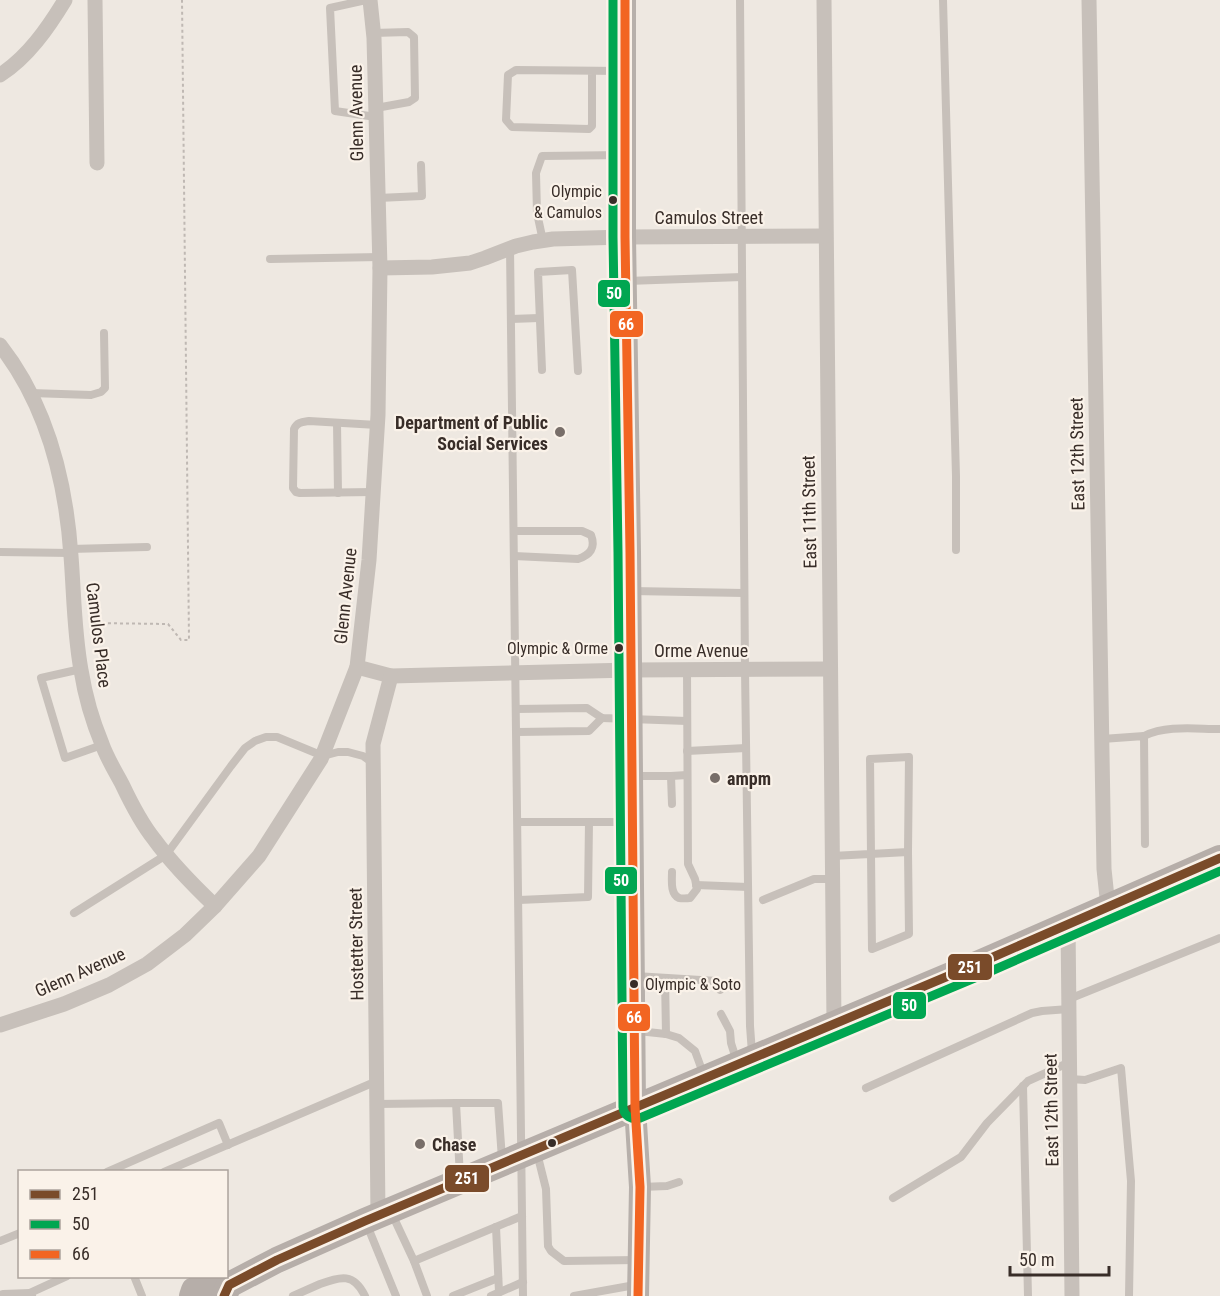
<svg xmlns="http://www.w3.org/2000/svg" width="1220" height="1296" viewBox="0 0 1220 1296" font-family="'Roboto Condensed',sans-serif">
	<style>
		.lines { fill: none; stroke-linecap: round; stroke-linejoin: round }
		.path { stroke: #bfb8b3; stroke-width: 2; stroke-dasharray: 3 3; stroke-linecap: butt }
		.lane { stroke: #c7c0ba; stroke-width: 8 }
		.street { stroke: #c7c0ba; stroke-width: 15 }
		.secondary { stroke: #b7b0ab; stroke-width: 22 }
		.primary { stroke: #b6aea9; stroke-width: 26 }
		.bus-1-casing { stroke: #faf2e9; stroke-width: 14 }
		.bus-2-casing { stroke: #faf2e9; stroke-width: 14 }
		.bus-3-casing { stroke: #faf2e9; stroke-width: 14 }
		.bus-1 { stroke: #7a4b2a; stroke-width: 9 }
		.bus-2 { stroke: #00a651; stroke-width: 9 }
		.bus-3 { stroke: #f26522; stroke-width: 9 }
		.bus-dot { fill: #382d28; stroke: #faf2e9; stroke-width: 2 }
		.poi-dot { fill: #786e69; stroke: #faf2e9; stroke-width: 2 }
		.labels { text-anchor: middle; dominant-baseline: central; stroke-width: 4.5; stroke-linejoin: round; paint-order: stroke }
		.bus-label { font-size: 16px; fill: #382d28; stroke: #faf2e9; text-anchor: end }
		.street-label { font-size: 18px; fill: #382d28; stroke: #faf2e9 }
		.poi-label { font-size: 18px; font-weight: bold; fill: #382d28; stroke: #faf2e9; text-anchor: start }
		.line-badge { stroke: #faf2e9; stroke-width: 2 }
		.badge-label { font-size: 16px; text-anchor: middle; font-weight: bold; fill: #fff }
	</style>
	<rect width="100%" height="100%" fill="#eee8e1"/>
	<g class="lines">
		<polyline class="path" points="90,623 168,624 181,640 189,640 182,0"/>
		<g class="lane">
			<polyline points="366,0 330,8 335,111 376,117"/>
			<polyline points="740,0 745,670 750,1026 752,1053"/>
			<polyline points="943,0 956,476 956,550"/>
			<polyline points="373,33 408,32 414,37 415,98 409,102 376,108"/>
			<polyline points="592,71 592,126 589,129 512,127 506,120 508,75 516,70 623,71"/>
			<polyline points="378,198 422,196 421,165"/>
			<polyline points="543,241 537,213 536,173 542,156 624,155"/>
			<polyline points="510,248 523,1296"/>
			<polyline points="270,259 380,257"/>
			<polyline points="627,281 742,277"/>
			<polyline points="511,319 539,318"/>
			<polyline points="542,370 538,272 572,270 578,371"/>
			<polyline points="31,393 91,395 101,392 105,388 104,333"/>
			<polyline points="337,423 338,493"/>
			<path d="M 373,492 L 300,493 L 296,492 L 293,488 L 294,429 C 297,422 302,422 309,421 L 377,425"/>
			<path d="M 514,531 L 582,531 L 591,535 C 596,548 590,555 578,559 L 514,556"/>
			<polyline points="70,549 147,547"/>
			<polyline points="0,552 71,553"/>
			<polyline points="632,591 744,593"/>
			<polyline points="81,669 41,678 65,758 102,745"/>
			<polyline points="516,709 587,708 602,718 687,721"/>
			<polyline points="517,732 589,731 602,718"/>
			<path d="M 1144,736 C 1167,725 1194,729 1220,729"/>
			<polyline points="1102,739 1144,736 1145,844"/>
			<polyline points="687,751 746,748"/>
			<polyline points="635,776 671,776 687,775"/>
			<polyline points="671,776 672,804"/>
			<polyline points="518,822 630,822"/>
			<polyline points="832,856 908,852 909,757 870,759 872,949 909,934 908,852"/>
			<path d="M 672,872 C 672,880 670,894 679,898 C 680,899 688,898 690,898 L 697,889 L 695,879 L 688,864 L 687,670"/>
			<polyline points="696,885 748,887"/>
			<polyline points="519,900 588,897 589,822"/>
			<polyline points="763,900 814,879 832,879"/>
			<polyline points="74,913 166,855 231,766 245,748 255,741 266,737 277,737 323,756 338,752 348,752 363,756 373,763"/>
			<polyline points="635,976 717,981 720,990"/>
			<polyline points="665,978 666,1034"/>
			<polyline points="1069,999 1220,938"/>
			<polyline points="721,1014 730,1031 731,1043 737,1062"/>
			<polyline points="638,1031 666,1034 679,1038 695,1051 703,1073"/>
			<polyline points="1070,1079 1085,1080 1121,1068 1131,1181 1129,1296"/>
			<polyline points="1023,1086 1028,1296"/>
			<polyline points="866,1088 1032,1013 1042,1011 1069,1009"/>
			<polyline points="456,1103 498,1103 502,1159"/>
			<polyline points="377,1104 456,1103 460,1177"/>
			<polyline points="537,1153 546,1189 548,1246 551,1251 564,1261 637,1260"/>
			<polyline points="107,1172 219,1123 228,1145"/>
			<polyline points="164,1172 377,1081"/>
			<polyline points="641,1187 667,1186 679,1182"/>
			<polyline points="893,1198 961,1157 987,1123 1028,1081 1070,1062"/>
			<polyline points="392,1214 414,1261 522,1216"/>
			<polyline points="367,1225 396,1296"/>
			<polyline points="496,1227 499,1292"/>
			<polyline points="0,1241 20,1233"/>
			<polyline points="414,1261 427,1296"/>
			<polyline points="134,1276 142,1296"/>
			<polyline points="0,1295 3,1294 30,1293"/>
			<polyline points="32,1296 30,1293 67,1276"/>
			<path d="M 293,1296 C 302,1292 311,1288 320,1284 C 341,1276 354,1273 365,1296"/>
			<polyline points="453,1296 498,1278"/>
			<polyline points="491,1296 523,1282"/>
			<polyline points="574,1296 635,1285"/>
		</g>
		<g class="street">
			<polyline points="95,0 97,163"/>
			<polyline points="824,0 834,1023"/>
			<polyline points="1089,0 1104,869 1108,907"/>
			<path d="M 0,75 C 28,57 48,28 65,0"/>
			<polyline points="380,268 432,267 470,263 485,258 516,246 533,242 553,239 625,237 825,236"/>
			<path d="M 0,345 C 47,405 66,482 71,556 C 74,594 74,632 81,670 C 85,695 92,720 102,744 C 107,758 115,771 122,784 C 131,803 141,823 154,839 C 172,864 193,885 215,906"/>
			<polyline points="357,667 391,676 631,670 830,669"/>
			<polyline points="1068,924 1072,1296"/>
			<polyline points="0,1025 64,1004 109,985 147,964 185,935 215,906 259,856 321,759 357,667 369,560 378,415 380,268 374,38 370,0"/>
			<polyline points="378,1215 373,744 391,676"/>
		</g>
		<polyline class="secondary" points="625,0 625,237 630,552 635,1107 640,1187 638,1296"/>
		<g class="primary">
			<polyline points="192,1296 194,1290 219,1280 229,1285"/>
			<polyline points="224,1296 229,1285 277,1260 365,1221 984,961 1220,858"/>
		</g>
		<g class="bus-1-casing">
			<polyline id="bus-1" points="224,1296 229,1285 277,1260 365,1221 984,961 1220,858"/>
		</g>
		<g class="bus-2-casing">
			<path id="bus-2" d="M 613,0 L 613,237 L 618,552 L 623,1107 C 624,1116 631,1120 640,1118 L 989,972 L 1220,871"/>
		</g>
		<g class="bus-3-casing">
			<polyline id="bus-3" points="625,0 625,237 630,552 635,1107 640,1187 638,1296"/>
		</g>
		<use href="#bus-1" class="bus-1"/>
		<use href="#bus-2" class="bus-2"/>
		<use href="#bus-3" class="bus-3"/>
	</g>
	<g class="bus-dot">
		<circle cx="613" cy="200" r="5"/>
		<circle cx="619" cy="648" r="5"/>
		<circle cx="634" cy="984" r="5"/>
		<circle cx="552" cy="1143" r="5"/>
	</g>
	<g class="poi-dot">
		<circle cx="560" cy="432" r="6"/>
		<circle cx="715" cy="778" r="6"/>
		<circle cx="420" cy="1144" r="6"/>
	</g>
	<g class="labels">
		<g class="bus-label">
			<text x="602" y="191">Olympic<tspan x="602" dy="21">&amp; Camulos</tspan></text>
			<text x="608" y="648">Olympic &amp; Orme</text>
			<text x="645" y="984" text-anchor="start">Olympic &amp; Soto</text>
		</g>
		<g class="street-label">
			<text transform="translate(356 113) rotate(-91)">Glenn Avenue</text>
			<text x="709" y="217">Camulos Street</text>
			<text transform="translate(1077 454) rotate(-91)">East 12th Street</text>
			<text transform="translate(809 512) rotate(-91)">East 11th Street</text>
			<text transform="translate(345 596) rotate(-84)">Glenn Avenue</text>
			<text transform="translate(99 635) rotate(83)">Camulos Place</text>
			<text x="701" y="650">Orme Avenue</text>
			<text transform="translate(356 944) rotate(-91)">Hostetter Street</text>
			<text transform="translate(80 972) rotate(-24)">Glenn Avenue</text>
			<text transform="translate(1051 1110) rotate(-91)">East 12th Street</text>
		</g>
		<g class="poi-label">
			<text x="548" y="422" text-anchor="end">Department of Public<tspan x="548" dy="21">Social Services</tspan></text>
			<text x="727" y="778">ampm</text>
			<text x="432" y="1144">Chase</text>
		</g>
	</g>
	<g class="line-badge">
		<rect x="597" y="279" width="34" height="29" rx="6" fill="#00a651"/>
		<rect x="609" y="310" width="35" height="28" rx="6" fill="#f26522"/>
		<rect x="604" y="866" width="34" height="29" rx="6" fill="#00a651"/>
		<rect x="947" y="953" width="46" height="28" rx="6" fill="#7a4b2a"/>
		<rect x="892" y="991" width="35" height="29" rx="6" fill="#00a651"/>
		<rect x="617" y="1003" width="34" height="29" rx="6" fill="#f26522"/>
		<rect x="444" y="1164" width="46" height="29" rx="6" fill="#7a4b2a"/>
	</g>
	<g class="badge-label">
		<text x="614" y="299">50</text>
		<text x="626" y="330">66</text>
		<text x="621" y="886">50</text>
		<text x="970" y="973">251</text>
		<text x="909" y="1011">50</text>
		<text x="634" y="1023">66</text>
		<text x="467" y="1184">251</text>
	</g>
	<rect x="18" y="1170" width="210" height="108" fill="#faf2e9" stroke="#aca39c" stroke-width="1.5"/>
	<rect x="30" y="1190" width="30" height="9" fill="#7a4b2a" stroke="#aca39c" stroke-width="1.5"/>
	<text x="72" y="1200" font-size="18" fill="#382d28">251</text>
	<rect x="30" y="1220" width="30" height="9" fill="#00a651" stroke="#aca39c" stroke-width="1.5"/>
	<text x="72" y="1230" font-size="18" fill="#382d28">50</text>
	<rect x="30" y="1250" width="30" height="9" fill="#f26522" stroke="#aca39c" stroke-width="1.5"/>
	<text x="72" y="1260" font-size="18" fill="#382d28">66</text>
	<path d="M1010 1266v9h99v-9" fill="none" stroke="#382d28" stroke-width="3"/>
	<text x="1019" y="1266" font-size="18" fill="#382d28" stroke="#faf2e9" stroke-width="4.5" paint-order="stroke">50 m</text>
</svg>
